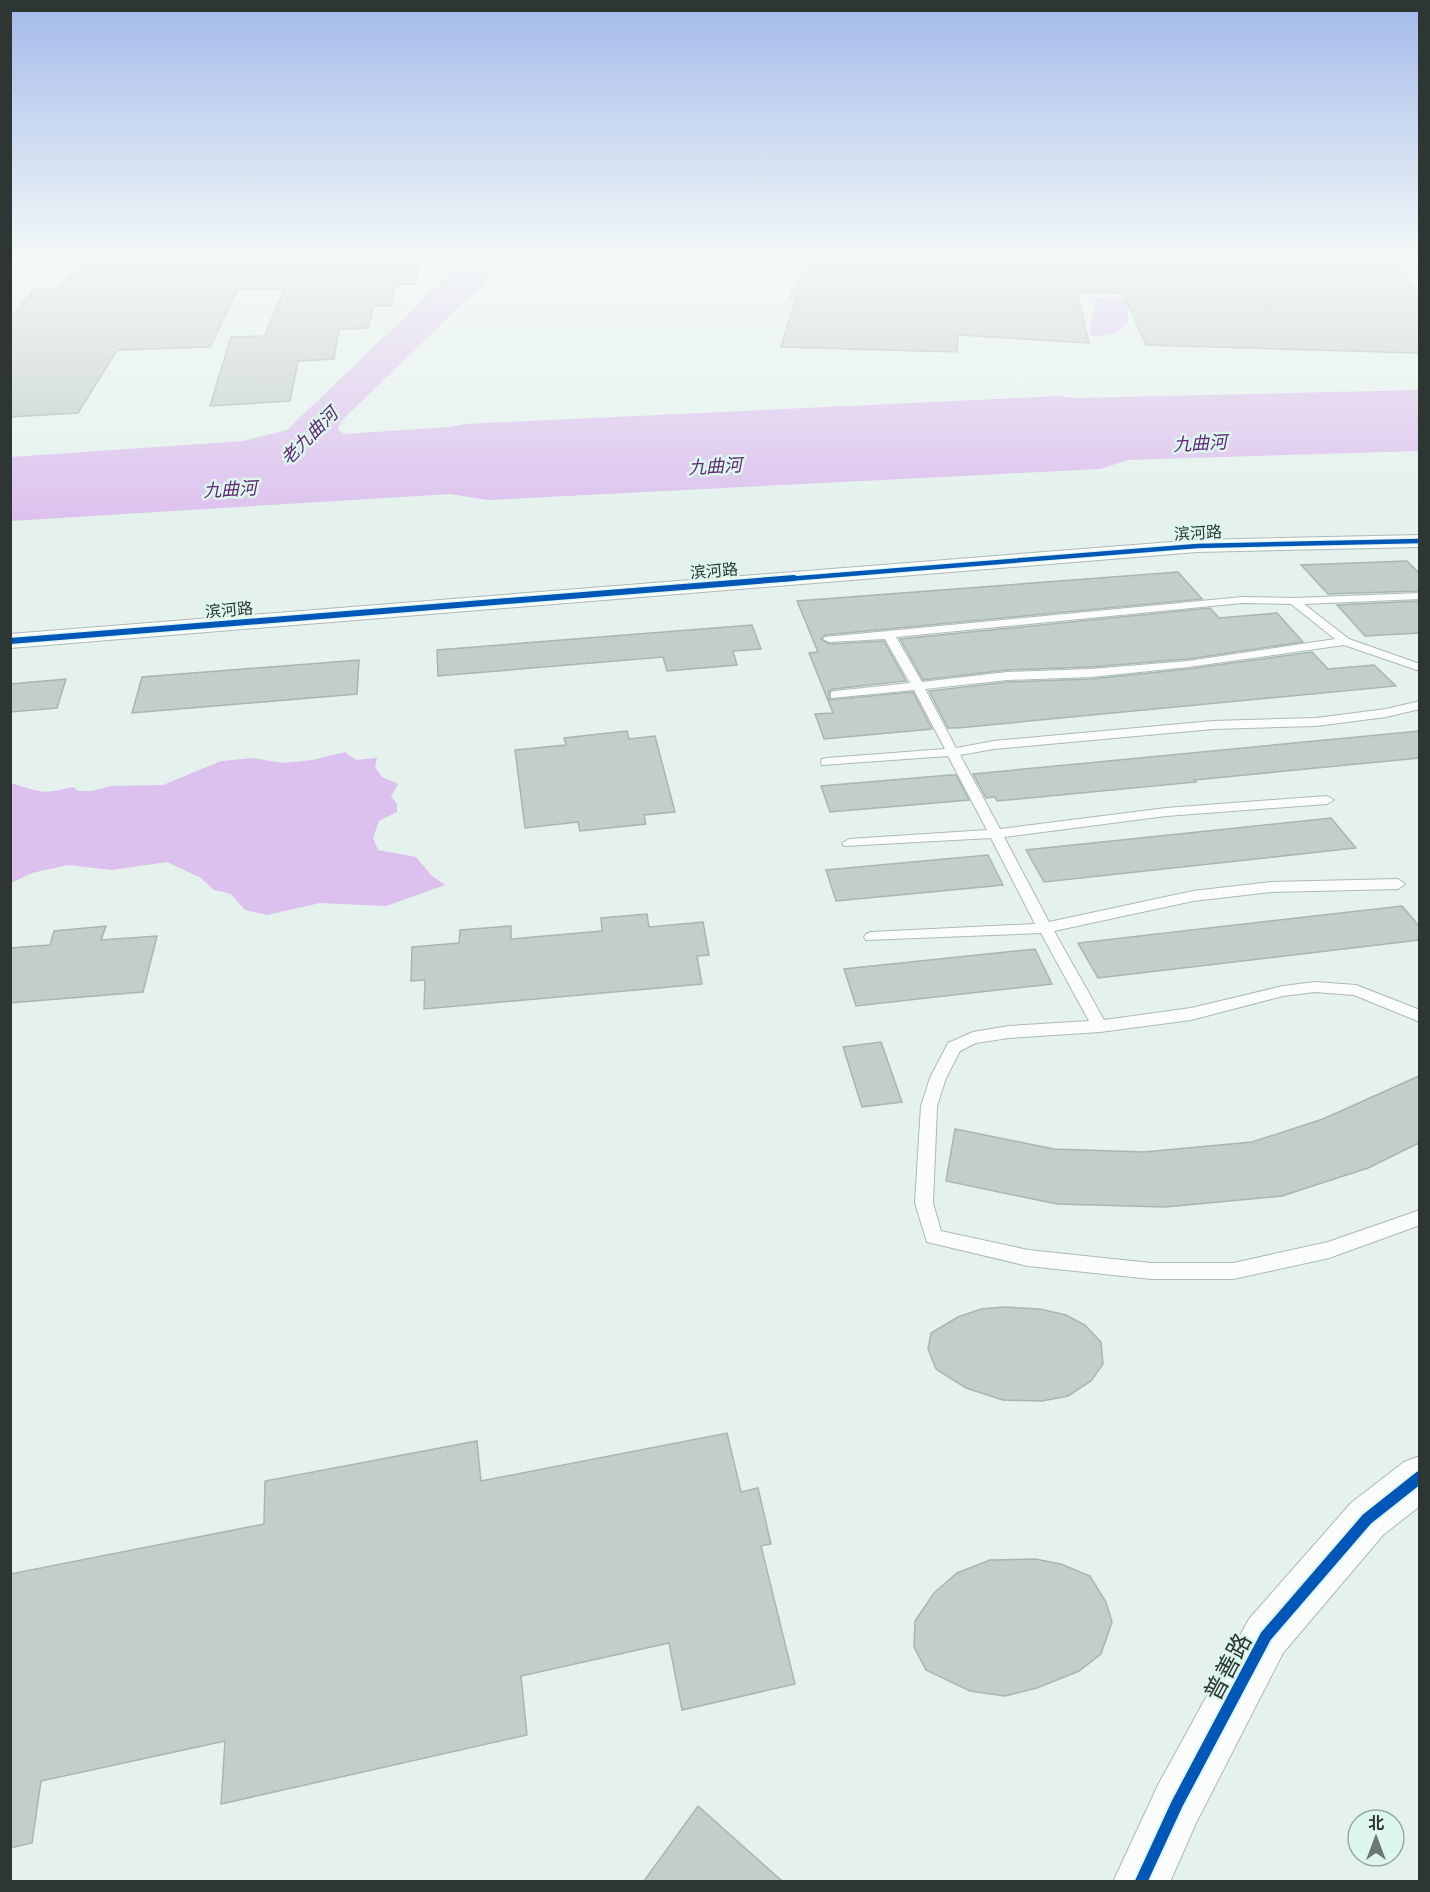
<svg xmlns="http://www.w3.org/2000/svg" width="1430" height="1892" viewBox="0 0 1430 1892" font-family="Roboto,'Noto Sans SC',sans-serif">
	<style>
		.water { fill: #dcc0ed }
		.building { fill: #c3cdca; stroke: #aab5b2; stroke-width: 1.5 }
		.lines { fill: none; stroke-linecap: round; stroke-linejoin: round }
		.lane-casing { stroke: #aeb9b5; stroke-width: 2 }
		.street-casing { stroke: #aeb9b5; stroke-width: 2 }
		.secondary-casing { stroke: #aeb9b5; stroke-width: 2 }
		.lane { fill: #fbfdfc; fill-rule: evenodd }
		.street { fill: #fbfdfc; fill-rule: evenodd }
		.secondary { fill: #ecf2f0; fill-rule: evenodd }
		.cycleway-far2-casing { stroke: #def7ee; stroke-width: 7 }
		.cycleway-far1-casing { stroke: #def7ee; stroke-width: 9 }
		.cycleway-casing { stroke: #def7ee; stroke-width: 16 }
		.cycleway-far2 { stroke: #0057b8; stroke-width: 4.5 }
		.cycleway-far1 { stroke: #0057b8; stroke-width: 6 }
		.cycleway { stroke: #0057b8; stroke-width: 12 }
		.labels { text-anchor: middle; dominant-baseline: central; stroke-width: 5; stroke-linejoin: round; paint-order: stroke }
		.far-street-label { font-size: 16px; fill: #2d3633; stroke: #def7ee }
		.far-water-label { font-size: 18px; font-style: italic; fill: #5f2874; stroke: #def7ee }
		.near-street-label { font-size: 24px; fill: #2d3633; stroke: #def7ee }
	</style>
	<rect width="100%" height="100%" fill="#e4f1ed"/>
	<g class="water">
		<polygon points="465,259 509,259 341,421 338,430 344,434 450,427 465,424 1058,396 1077,398 1419,390 1419,451 1128,460 1100,469 488,500 450,494 11,521 11,457 243,441 287,430"/>
		<path d="M 1096,297 L 1128,298 L 1128,322 C 1116,335 1106,337 1089,336 Z"/>
		<path d="M 345,752 L 356,760 L 377,758 L 375,767 L 382,777 L 398,784 L 391,797 L 397,804 L 397,812 L 379,821 L 373,838 L 378,850 L 416,857 L 431,875 L 445,885 L 386,906 L 320,903 L 267,915 L 245,910 L 231,894 L 214,890 L 201,878 L 167,862 L 112,870 L 68,865 L 32,873 L 11,883 L 11,783 C 40,792 42,795 73,787 L 78,791 L 91,791 L 111,786 L 163,785 L 221,761 L 253,758 L 283,763 L 313,760 Z"/>
	</g>
	<g class="building">
		<polygon points="371,259 420,259 415,284 395,285 392,306 374,306 368,328 339,329 334,359 298,361 290,401 210,406 231,337 265,336 284,288 238,289 210,347 117,350 78,413 10,417 10,318 35,289 59,289 79,266"/>
		<polygon points="812,259 894,259 1016,266 1016,263 1054,264 1054,259 1390,259 1419,292 1419,353 1146,345 1123,293 1077,292 1089,343 960,335 958,335 957,352 781,347 796,297 790,297"/>
		<polygon points="1407,561 1419,573 1419,591 1328,594 1301,565"/>
		<polygon points="1178,572 1202,599 825,635 821,639 829,644 884,641 906,681 834,689 829,691 829,700 913,692 932,729 824,739 815,714 833,713 809,653 818,652 797,601"/>
		<polygon points="1419,601 1419,633 1365,636 1337,605"/>
		<polygon points="1210,608 1219,618 1277,613 1303,642 1188,659 1091,667 1007,670 923,680 900,639"/>
		<polygon points="752,625 761,649 733,651 737,665 667,671 663,657 438,676 437,650"/>
		<polygon points="1312,652 1328,669 1374,665 1396,686 957,728 948,728 929,691 1007,682 1091,679 1188,669"/>
		<polygon points="359,660 357,694 132,713 142,677"/>
		<polygon points="66,679 57,708 10,712 10,684"/>
		<polygon points="627,731 629,739 655,736 675,812 644,815 646,824 580,831 578,822 525,828 515,750 566,745 564,738"/>
		<polygon points="1419,731 1419,758 1194,780 1196,782 997,801 995,797 986,798 973,774"/>
		<polygon points="950,775 956,775 969,800 830,812 821,786"/>
		<polygon points="1331,818 1356,848 1044,882 1026,850"/>
		<polygon points="988,855 1003,885 836,901 826,870"/>
		<polygon points="1402,906 1419,926 1419,940 1098,978 1078,943"/>
		<polygon points="647,914 649,927 703,922 709,955 697,956 702,984 424,1009 425,980 411,981 412,947 459,943 460,930 511,926 511,939 602,931 601,918"/>
		<polygon points="106,926 101,940 157,936 143,992 10,1003 10,948 50,945 54,931"/>
		<polygon points="1035,949 1052,984 856,1006 844,969"/>
		<polygon points="881,1042 902,1102 862,1107 843,1047"/>
		<polygon points="1419,1076 1419,1143 1368,1168 1282,1196 1165,1207 1057,1204 946,1181 955,1129 1054,1149 1144,1152 1252,1142 1323,1119"/>
		<polygon points="1004,1307 1040,1309 1066,1315 1085,1325 1101,1342 1103,1364 1091,1381 1068,1396 1042,1401 1003,1400 966,1388 936,1369 928,1349 931,1333 958,1317 981,1309"/>
		<polygon points="727,1433 741,1492 758,1488 771,1544 761,1546 795,1684 682,1710 669,1643 521,1676 527,1735 221,1804 225,1741 41,1781 32,1843 10,1848 10,1574 264,1524 265,1481 477,1441 481,1481"/>
		<polygon points="1035,1559 1061,1564 1090,1576 1106,1602 1112,1622 1101,1654 1079,1671 1037,1688 1005,1696 970,1691 926,1670 914,1647 915,1621 934,1593 957,1573 990,1560"/>
		<polygon points="698,1806 782,1881 644,1881"/>
	</g>
	<g class="lines">
		<g class="lane-casing">
			<path id="lane" d="M 1420,593 L 1420,599 L 1304,604 L 1349,639 L 1420,664 L 1420,671 L 1344,645 L 1188,667 L 1091,677 L 1007,680 L 925,689 L 956,748 L 994,741 L 1213,721 L 1316,718 L 1386,709 L 1420,701 L 1420,709 L 1386,717 L 1316,726 L 1213,729 L 994,749 L 960,755 L 1000,829 L 1166,808 L 1327,796 L 1334,800 L 1327,804 L 1166,816 L 1004,837 L 1049,922 L 1193,891 L 1271,882 L 1398,879 L 1405,884 L 1398,889 L 1271,892 L 1193,901 L 1054,931 L 1104,1020 L 1191,1008 L 1283,986 L 1315,982 L 1356,985 L 1420,1010 L 1420,1022 L 1354,995 L 1315,992 L 1283,996 L 1191,1020 L 1100,1032 L 1009,1038 L 976,1043 L 960,1051 L 946,1078 L 937,1106 L 933,1203 L 941,1231 L 1028,1250 L 1151,1263 L 1233,1263 L 1328,1242 L 1420,1210 L 1420,1225 L 1329,1258 L 1233,1279 L 1151,1279 L 1028,1266 L 927,1242 L 915,1203 L 921,1106 L 930,1078 L 948,1043 L 973,1032 L 1009,1026 L 1089,1021 L 1041,933 L 866,940 L 864,937 L 866,934 L 871,932 L 1035,924 L 991,838 L 844,846 L 842,843 L 849,839 L 987,830 L 948,756 L 822,765 L 821,762 L 822,759 L 827,758 L 945,749 L 914,690 L 831,698 L 831,692 L 835,691 L 910,683 L 885,639 L 829,642 L 823,639 L 825,637 L 1242,597 L 1294,598 ZM 1242,603 L 1291,604 L 1335,639 L 1188,661 L 1091,669 L 1007,672 L 922,682 L 896,637 Z"/>
		</g>
		<g class="street-casing">
			<g id="street">
				<polygon points="1420,535 1420,547 1197,552 10,648 10,634 1197,540"/>
				<polygon points="1420,1456 1420,1506 1383,1535 1283,1653 1196,1823 1170,1882 1113,1882 1158,1785 1249,1619 1351,1503 1404,1462"/>
			</g>
		</g>
		<g class="secondary-casing">
			<polygon id="secondary" points="10,259 50,259 43,263 10,265"/>
		</g>
		<use href="#lane" class="lane"/>
		<use href="#street" class="street"/>
		<use href="#secondary" class="secondary"/>
		<g class="cycleway-far2-casing">
			<polyline id="cycleway-far2" points="775,580 1197,546 1420,541"/>
		</g>
		<g class="cycleway-far1-casing">
			<polyline id="cycleway-far1" points="10,641 794,578"/>
		</g>
		<g class="cycleway-casing">
			<polyline id="cycleway" points="1141,1882 1177,1804 1266,1636 1367,1519 1420,1477"/>
		</g>
		<use href="#cycleway-far2" class="cycleway-far2"/>
		<use href="#cycleway-far1" class="cycleway-far1"/>
		<use href="#cycleway" class="cycleway"/>
	</g>
	<linearGradient id="sky" x2="0" y2="1"><stop stop-color="#a3b9ea"/><stop offset="0.49" stop-color="#f3f9f7"/><stop offset="1" stop-color="#f3f9f7" stop-opacity="0"/></linearGradient>
	<rect width="1430" height="524" fill="url(#sky)"/>
	<g class="labels">
		<g class="far-street-label">
			<text transform="translate(1198 533) rotate(-3)">滨河路</text>
			<text transform="translate(714 571) rotate(-5)">滨河路</text>
			<text transform="translate(229 610) rotate(-5)">滨河路</text>
		</g>
		<g class="far-water-label">
			<text transform="translate(309 436) rotate(-45)">老九曲河</text>
			<text transform="translate(1200 443) rotate(-3)">九曲河</text>
			<text transform="translate(715 466) rotate(-3)">九曲河</text>
			<text transform="translate(230 489) rotate(-3)">九曲河</text>
		</g>
		<g class="near-street-label">
			<text transform="translate(1228 1667) rotate(-62)">普善路</text>
		</g>
	</g>
	<rect width="1430" height="1892" fill="none" stroke="#2d3633" stroke-width="24"/>
	<g transform="translate(1376 1838)"><circle r="28" fill="#def7ee" stroke="#97aaa3" stroke-width="1.5"/>
	<path d="M0-4.5L10 22L0 15L-10 22Z" fill="#6d7774"/>
	<text y="-9" font-size="16" font-weight="bold" text-anchor="middle" fill="#2d3633">北</text>
	</g>
</svg>
